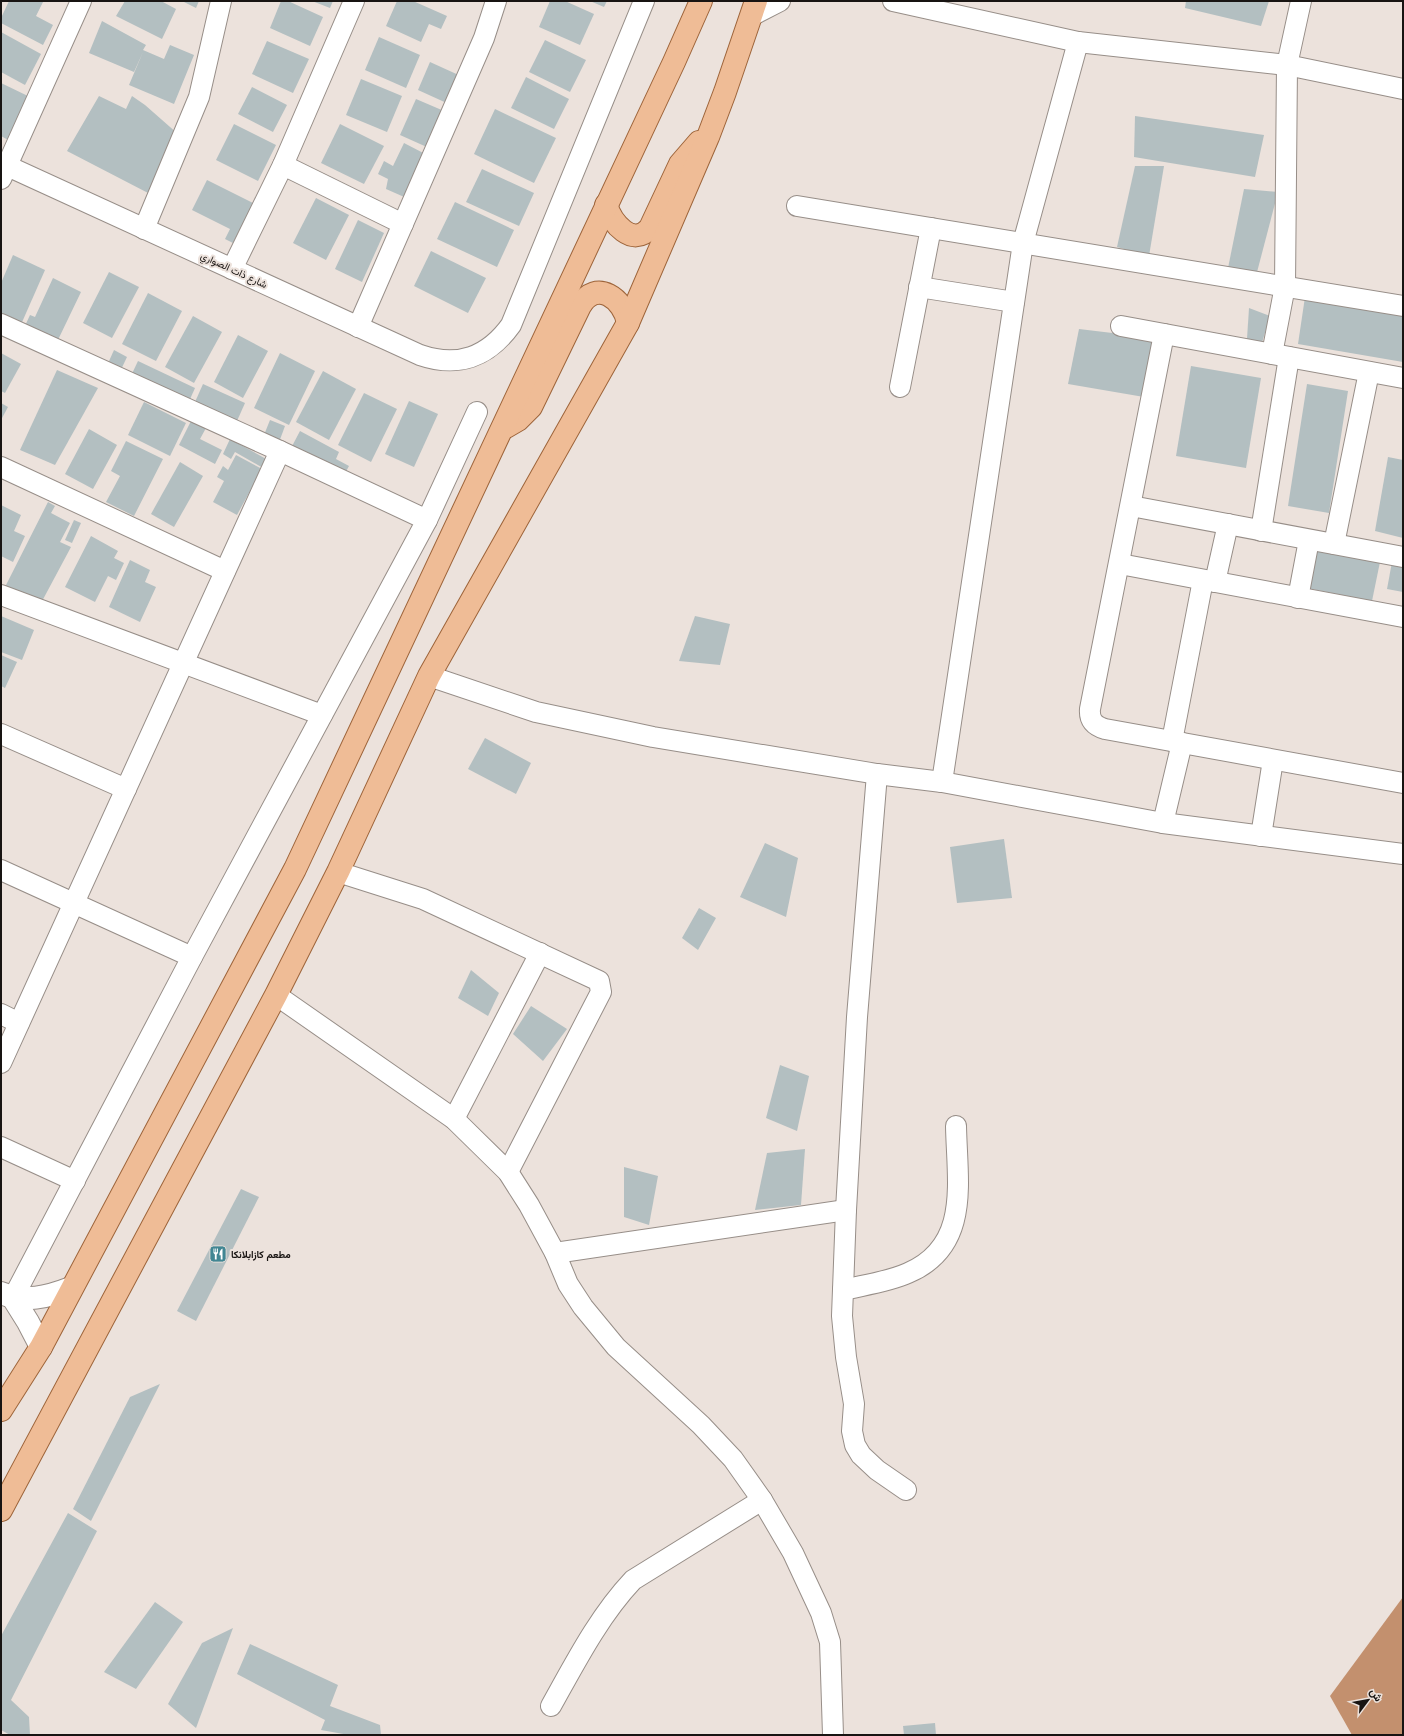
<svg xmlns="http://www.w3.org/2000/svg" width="1404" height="1736" viewBox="0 0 1404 1736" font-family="Lora,Vazirmatn,serif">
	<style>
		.water { fill: #c3906e }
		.building { fill: #b3bfc1 }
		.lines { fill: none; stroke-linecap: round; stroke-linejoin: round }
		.minor-casing { stroke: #978e88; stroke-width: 22 }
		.tertiary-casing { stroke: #978e88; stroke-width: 24 }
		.primary-casing { stroke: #9d643a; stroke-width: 24 }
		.minor { stroke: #fff; stroke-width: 20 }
		.tertiary { stroke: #fff; stroke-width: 22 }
		.primary { stroke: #efbc96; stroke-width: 22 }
		.labels { text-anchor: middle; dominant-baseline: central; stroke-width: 4; stroke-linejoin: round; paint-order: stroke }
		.street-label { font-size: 10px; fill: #181412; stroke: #ece2dc }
		.poi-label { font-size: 10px; font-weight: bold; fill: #181412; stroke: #ece2dc; text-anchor: start }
	</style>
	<rect width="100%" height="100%" fill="#ece2dc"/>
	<polygon class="water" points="1403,1597 1403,1735 1352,1735 1330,1696"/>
	<g class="building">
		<polygon points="9,1 43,2 36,16 53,25 43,45 1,23 1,18"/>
		<polygon points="125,1 161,1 176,9 162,39 116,16"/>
		<polygon points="182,1 199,1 196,8"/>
		<polygon points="281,1 288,1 323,17 310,46 270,28"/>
		<polygon points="312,1 333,1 330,8"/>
		<polygon points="397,1 413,1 447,16 441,29 429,24 421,42 386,26"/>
		<polygon points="550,1 565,1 594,14 580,45 539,27"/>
		<polygon points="590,1 607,1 604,7"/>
		<polygon points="1186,1 1269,1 1261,26 1185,8"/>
		<polygon points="102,21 146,45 143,50 164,59 170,45 194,55 174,104 129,85 143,52 134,72 89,53"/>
		<polygon points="1,32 41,54 25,85 1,72"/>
		<polygon points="379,37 420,55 406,88 365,70"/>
		<polygon points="545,40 586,60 570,92 529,72"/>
		<polygon points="267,41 309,59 293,93 252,74"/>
		<polygon points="430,62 463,77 451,105 418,90"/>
		<polygon points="526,77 569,99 554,129 511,108"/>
		<polygon points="361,79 402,96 387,132 346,115"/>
		<polygon points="1,83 30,97 10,141 1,136"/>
		<polygon points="252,87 287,105 273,132 238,114"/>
		<polygon points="99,96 126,109 132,96 145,105 178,134 150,194 67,151"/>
		<polygon points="416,99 444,111 429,148 400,135"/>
		<polygon points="495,109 556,138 534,183 474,154"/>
		<polygon points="1135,116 1264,135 1255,177 1134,157"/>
		<polygon points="234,124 276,145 258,181 216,160"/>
		<polygon points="340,124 384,146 364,184 321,163"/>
		<polygon points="404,143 431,157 411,200 386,189 388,179 378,174 384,161 393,166"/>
		<polygon points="1135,166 1164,166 1149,256 1117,247"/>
		<polygon points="482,169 534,193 519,226 466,202"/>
		<polygon points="207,180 253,203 233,243 225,239 230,229 192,210"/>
		<polygon points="1244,189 1278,192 1256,276 1228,268"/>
		<polygon points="316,198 349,215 326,260 293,243"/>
		<polygon points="455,202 514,230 497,267 437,239"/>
		<polygon points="358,220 384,233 362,282 335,269"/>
		<polygon points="431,251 486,278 468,313 414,286"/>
		<polygon points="13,255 45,270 19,329 1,321 1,283"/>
		<polygon points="109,272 139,287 112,338 83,323"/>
		<polygon points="53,278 81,292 56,344 24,328 30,315 35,317"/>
		<polygon points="148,293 182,311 156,361 122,344"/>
		<polygon points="1305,297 1403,313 1403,362 1298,344"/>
		<polygon points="1249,308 1270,316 1261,346 1247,339"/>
		<polygon points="193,316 222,332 194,383 165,367"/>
		<polygon points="1079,329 1154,338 1144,397 1068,384"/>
		<polygon points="238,335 268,351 243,398 214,382"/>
		<polygon points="114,350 127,357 118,376 105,370"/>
		<polygon points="1,353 21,364 5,393 1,391"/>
		<polygon points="280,353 315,371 289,425 254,408"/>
		<polygon points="138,361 195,388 187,406 129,380"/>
		<polygon points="1191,366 1261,378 1246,468 1176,456"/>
		<polygon points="57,370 98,388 55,465 20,450"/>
		<polygon points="323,371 356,389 329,440 296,422"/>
		<polygon points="203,384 245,403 237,421 195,402"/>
		<polygon points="1307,384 1348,391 1329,513 1288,506"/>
		<polygon points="364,393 397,409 371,462 338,445"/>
		<polygon points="409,401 438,414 414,467 385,454"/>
		<polygon points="144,402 186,423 170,456 128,435"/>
		<polygon points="1,403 8,407 1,420"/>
		<polygon points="270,420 285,426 278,445 262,440"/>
		<polygon points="191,421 206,428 200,439 222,450 215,464 179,445"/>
		<polygon points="89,429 117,445 93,489 65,474"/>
		<polygon points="300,431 339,452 336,459 349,466 343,477 290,450"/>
		<polygon points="230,439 268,460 263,468 235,452 231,459 223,454"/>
		<polygon points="126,441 163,459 134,516 106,502 120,476 111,471"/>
		<polygon points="236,455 262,469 237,515 213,502 224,481 217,477 223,466 228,470"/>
		<polygon points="1388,457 1403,460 1403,538 1375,531"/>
		<polygon points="180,462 203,476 174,527 151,514"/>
		<polygon points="48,502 55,506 51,513 70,523 60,542 71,547 40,605 4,589"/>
		<polygon points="1,505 21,515 14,531 25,536 13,562 1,556"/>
		<polygon points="74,520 81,523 72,543 65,540"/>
		<polygon points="91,536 118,551 114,558 124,563 116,580 108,576 95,602 65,587"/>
		<polygon points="1316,544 1381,557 1372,601 1307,588"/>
		<polygon points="130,560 150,570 145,582 156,587 140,622 109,607"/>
		<polygon points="1392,562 1403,564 1403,592 1387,589"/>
		<polygon points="1,616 34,630 22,660 1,652"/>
		<polygon points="695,616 730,624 720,665 679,661"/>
		<polygon points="1,655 17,662 5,688 1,686"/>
		<polygon points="485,738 531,763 516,794 468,769"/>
		<polygon points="1004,839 1012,898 957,903 950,847"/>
		<polygon points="765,843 798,858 786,917 740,897"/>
		<polygon points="699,908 716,918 698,950 682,938"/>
		<polygon points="471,970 499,993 488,1016 458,998"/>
		<polygon points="531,1006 567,1029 543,1061 513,1034"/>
		<polygon points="780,1065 809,1076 797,1131 766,1118"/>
		<polygon points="805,1149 801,1205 755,1210 767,1153"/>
		<polygon points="624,1167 658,1176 649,1225 624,1217"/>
		<polygon points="241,1189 259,1197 196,1321 177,1311"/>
		<polygon points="160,1384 91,1521 73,1509 130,1397"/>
		<polygon points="68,1513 97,1531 11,1700 29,1717 30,1735 10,1735 1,1730 1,1636"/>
		<polygon points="155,1602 183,1622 136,1689 104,1672"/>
		<polygon points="233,1628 196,1728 168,1704 202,1643"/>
		<polygon points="250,1644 338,1685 330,1706 380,1725 381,1735 349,1735 321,1730 325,1720 237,1674"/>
		<polygon points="935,1723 936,1735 904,1735 903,1726"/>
	</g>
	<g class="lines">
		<g class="minor-casing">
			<g id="minor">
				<polyline points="893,1 1078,42 1287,65 1403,89"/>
				<polyline points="751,16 780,1"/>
				<path d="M 1,163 L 420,355 C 458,368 488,357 511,325 L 644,1"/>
				<polyline points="283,165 403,224"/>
				<polyline points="1,179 81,1"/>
				<polyline points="797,206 1403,306"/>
				<polyline points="144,229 199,97 221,1"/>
				<polyline points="232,269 283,165 354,1"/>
				<polyline points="919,287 1014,302"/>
				<polyline points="1,324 280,451 427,520"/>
				<polyline points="1121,326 1403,378"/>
				<polyline points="358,327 484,38 496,1"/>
				<path d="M 1164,334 L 1090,709 C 1089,721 1095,726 1105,729 L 1403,783"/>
				<polyline points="1272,354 1285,286 1287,65 1301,1"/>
				<polyline points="900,387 931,228"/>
				<polyline points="1,467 225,571"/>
				<polyline points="1131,506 1403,557"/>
				<polyline points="1261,531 1289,357"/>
				<polyline points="1334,544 1369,372"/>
				<polyline points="1120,564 1403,617"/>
				<polyline points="1215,582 1228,524"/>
				<polyline points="1,595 322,715"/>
				<polyline points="1298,598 1309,540"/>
				<polyline points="429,676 536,712 653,737 877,774 942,782 1163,823 1403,854"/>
				<polyline points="1,734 126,789"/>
				<polyline points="1172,741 1203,580"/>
				<polyline points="877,774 857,1017 846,1210 842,1316 846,1357 854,1404 852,1431 855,1445 861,1455 877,1470 906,1490"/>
				<polyline points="942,782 1023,243 1078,42"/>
				<polyline points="1163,823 1182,743"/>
				<polyline points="1261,836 1273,760"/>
				<polyline points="1,870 192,957"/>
				<polyline points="338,872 423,899 599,981 601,992 508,1172"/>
				<polyline points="276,995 454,1119 508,1172 529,1205 555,1253 568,1284 583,1307 616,1347 701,1425 733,1459 762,1500 793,1553 821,1613 830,1642 833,1735"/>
				<polyline points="1,1014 19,1023"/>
				<polyline points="1,1063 280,451"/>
				<polyline points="454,1119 540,953"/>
				<polyline points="1,1147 75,1181"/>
				<polyline points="555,1253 846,1210"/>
				<path d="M 843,1290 C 864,1285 888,1282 908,1273 C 971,1246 957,1182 956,1126"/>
				<polyline points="13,1298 192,957 427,520 477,412"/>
				<path d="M 551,1706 C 575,1663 599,1616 633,1580 L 762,1500"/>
			</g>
		</g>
		<g class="tertiary-casing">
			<g id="tertiary">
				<path d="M 1,1293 C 24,1303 48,1297 71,1288"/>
				<polyline points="13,1298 28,1322 41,1347"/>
			</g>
		</g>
		<g class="primary-casing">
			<g id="primary">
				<path d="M 606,205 C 612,223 632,248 650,228 L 680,164 L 699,142"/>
				<path d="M 506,427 L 518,420 L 531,407 L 580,306 C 596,278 624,299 628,323"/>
				<polyline points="1,1410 41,1347 295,869 674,62 701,1"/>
				<polyline points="1,1510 276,995 338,872 429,676 628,323 708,137 725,92 756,1"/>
			</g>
		</g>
		<use href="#minor" class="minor"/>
		<use href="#tertiary" class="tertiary"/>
		<use href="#primary" class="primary"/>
	</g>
	<defs>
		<g id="restaurant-square" transform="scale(0.9)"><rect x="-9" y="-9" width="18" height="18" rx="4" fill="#418693" stroke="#ece2dc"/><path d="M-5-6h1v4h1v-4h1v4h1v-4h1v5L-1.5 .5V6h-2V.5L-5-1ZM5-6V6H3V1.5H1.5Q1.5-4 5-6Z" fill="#fff"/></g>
	</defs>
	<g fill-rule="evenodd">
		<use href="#restaurant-square" x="218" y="1254"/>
	</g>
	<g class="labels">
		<g class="street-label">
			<text transform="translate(234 270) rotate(25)">شارع ذات الصواري</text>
		</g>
		<g class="poi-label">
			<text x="231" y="1254">مطعم كازابلانكا</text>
		</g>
	</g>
	<rect width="1404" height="1736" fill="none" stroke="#181412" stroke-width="4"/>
	<g transform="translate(1368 1700) rotate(58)" stroke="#ece2dc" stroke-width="3" paint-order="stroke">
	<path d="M0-3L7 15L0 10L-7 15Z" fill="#181412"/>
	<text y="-6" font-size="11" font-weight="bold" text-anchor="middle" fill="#181412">ش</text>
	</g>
</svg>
